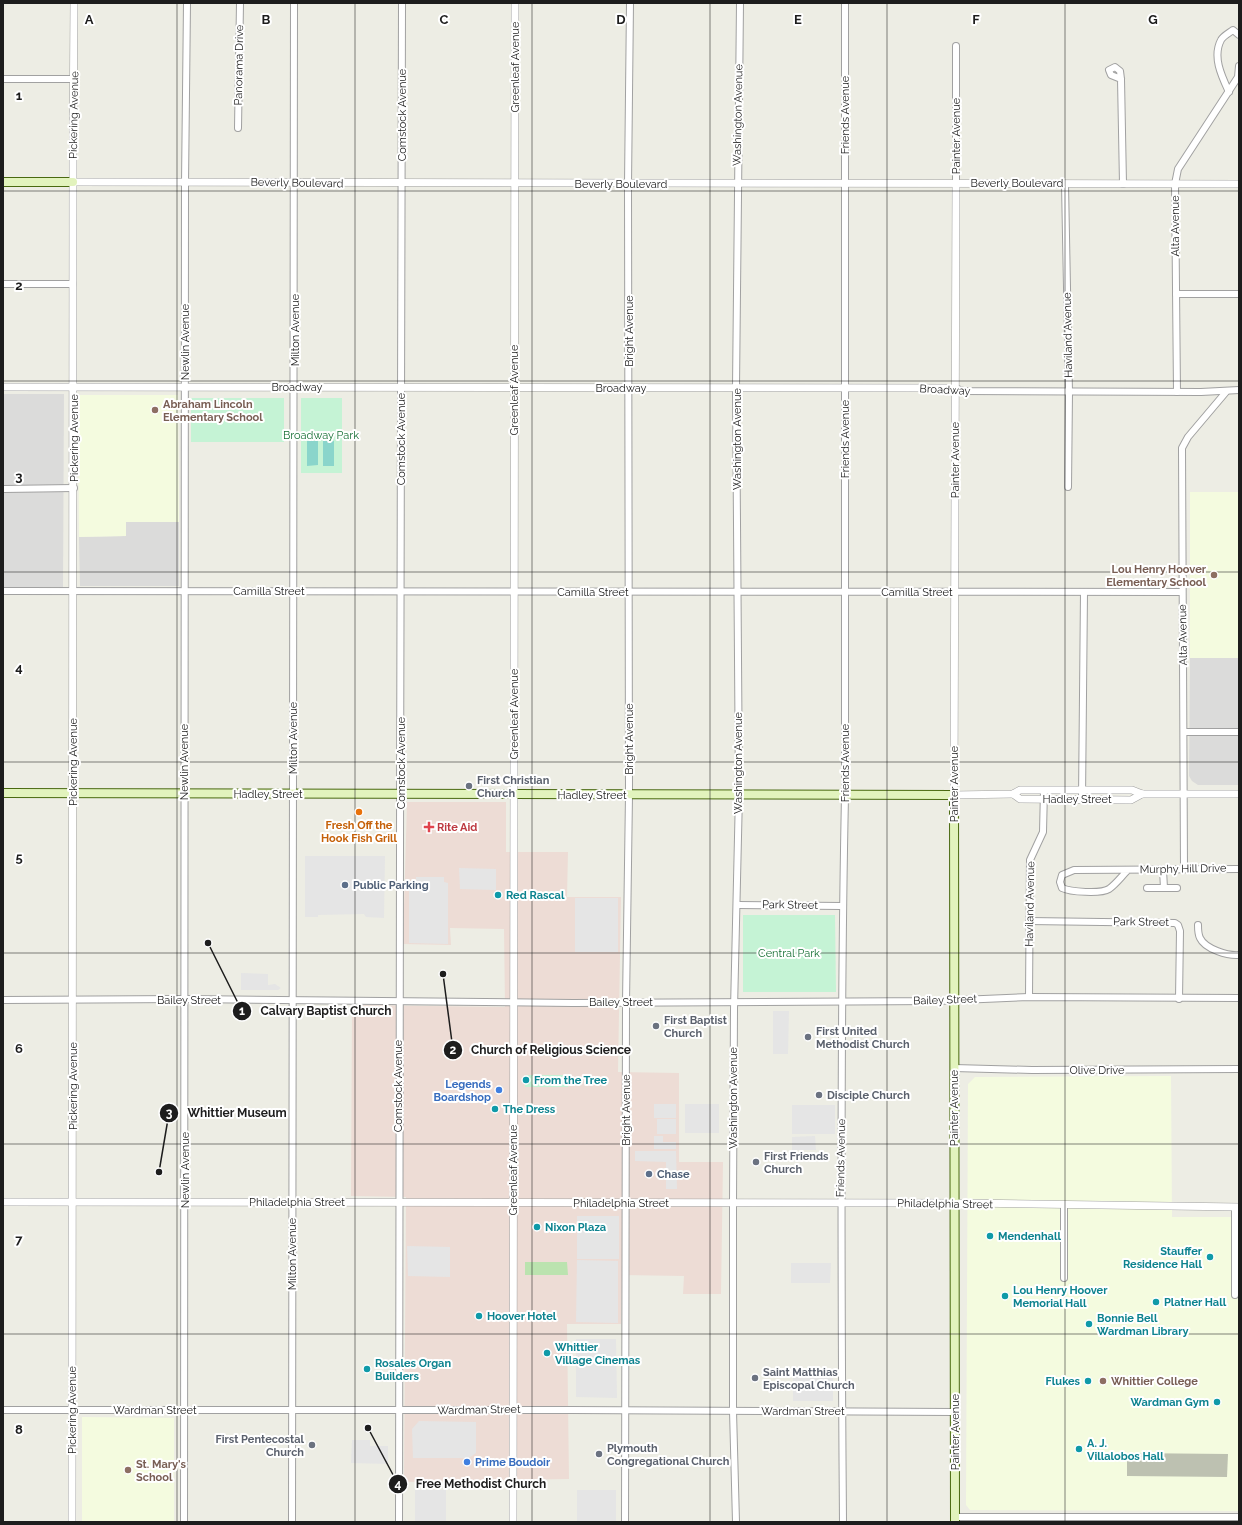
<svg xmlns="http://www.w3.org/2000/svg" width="1242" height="1525" viewBox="0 0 1242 1525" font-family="Raleway,sans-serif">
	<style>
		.residential { fill: #dbdbda }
		.commercial { fill: #eddcd5 }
		.education { fill: #f4fbdf }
		.construction { fill: #bdc1b1 }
		.grass { fill: #bbe3af }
		.park { fill: #c5f3d5 }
		.pitch { fill: #8ad5cb }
		.parking { fill: #e5e5e5 }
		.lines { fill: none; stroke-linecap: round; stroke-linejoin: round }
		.minor-casing { stroke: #a1a1a1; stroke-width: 8 }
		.tertiary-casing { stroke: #a1a1a1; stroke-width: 8 }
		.secondary-casing { stroke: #496910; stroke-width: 10 }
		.minor { stroke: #fff; stroke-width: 6 }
		.tertiary { stroke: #fff; stroke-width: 7 }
		.secondary { stroke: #e2f3bd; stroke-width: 8 }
		.grid { fill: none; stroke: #1d1d1d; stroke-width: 1; stroke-opacity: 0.55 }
		.education-dot { fill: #8d6e63; stroke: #fff; stroke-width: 1.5 }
		.worship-dot { fill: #6b7280; stroke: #fff; stroke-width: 1.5 }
		.food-dot { fill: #e8710a; stroke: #fff; stroke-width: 1.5 }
		.health-dot { fill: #e0444e; stroke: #fff; stroke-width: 1.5 }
		.service-dot { fill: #5c6f8a; stroke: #fff; stroke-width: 1.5 }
		.culture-dot { fill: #0f9aa8; stroke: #fff; stroke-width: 1.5 }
		.shop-dot { fill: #3f7fe0; stroke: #fff; stroke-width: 1.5 }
		.labels { text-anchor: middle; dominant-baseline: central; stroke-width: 4; stroke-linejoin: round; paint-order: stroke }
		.street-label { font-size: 11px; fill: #1d1d1d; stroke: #fff }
		.education-label { font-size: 11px; font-weight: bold; fill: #785e54; stroke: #fff; text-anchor: start }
		.park-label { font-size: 11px; fill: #177035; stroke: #fff }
		.worship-label { font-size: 11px; font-weight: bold; fill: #5b616d; stroke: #fff; text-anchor: start }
		.food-label { font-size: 11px; font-weight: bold; fill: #c56008; stroke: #fff }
		.health-label { font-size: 11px; font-weight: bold; fill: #be3a42; stroke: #fff; text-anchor: start }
		.service-label { font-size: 11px; font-weight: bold; fill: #4e5e75; stroke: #fff; text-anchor: start }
		.culture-label { font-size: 11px; font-weight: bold; fill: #0d838f; stroke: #fff; text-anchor: start }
		.shop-label { font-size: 11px; font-weight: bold; fill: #366cbe; stroke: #fff; text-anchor: end }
		.grid-label { font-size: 13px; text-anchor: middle; font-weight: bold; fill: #1d1d1d; stroke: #fff; stroke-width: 4; stroke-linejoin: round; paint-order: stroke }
		.leader { fill: none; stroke: #1d1d1d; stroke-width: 1.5 }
		.callout-dot { fill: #1d1d1d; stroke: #fff; stroke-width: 1.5 }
		.mark-label { font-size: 12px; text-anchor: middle; font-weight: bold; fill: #fff }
		.callout-label { font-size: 12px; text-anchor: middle; font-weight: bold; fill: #1d1d1d; stroke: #fff; stroke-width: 4; stroke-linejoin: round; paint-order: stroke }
	</style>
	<rect width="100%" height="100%" fill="#edede4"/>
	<g class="residential">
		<polygon points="3,394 64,394 63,587 3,587"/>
		<polygon points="126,522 179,522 179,586 80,586 79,537 126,536"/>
		<polygon points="1190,658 1239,658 1239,785 1198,785 1192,781 1189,776"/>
	</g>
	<polygon class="commercial" points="407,802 506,802 506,852 568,852 567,897 621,897 618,1072 679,1073 679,1162 723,1162 721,1294 683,1294 684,1276 622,1275 621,1324 567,1324 569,1479 404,1482 406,1197 351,1196 352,1005 505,1007 504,929 450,928 451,945 403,944"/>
	<g class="education">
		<polygon points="178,395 179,522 126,522 126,536 79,537 78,395"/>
		<rect x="1190" y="492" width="49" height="166"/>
		<polygon points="1171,1076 1172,1217 1238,1217 1239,1511 970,1510 966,1505 968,1084 975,1077"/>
		<polygon points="82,1417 174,1418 174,1522 82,1522"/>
	</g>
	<polygon class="construction" points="1127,1453 1228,1454 1227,1477 1127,1476"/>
	<polygon class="grass" points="525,1262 567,1262 568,1275 525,1275"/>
	<g class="park">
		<rect x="191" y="398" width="93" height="44"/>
		<rect x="301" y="398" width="41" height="75"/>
		<polygon points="743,915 835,915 836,992 743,992"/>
		<rect x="525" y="1075" width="43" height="12"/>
	</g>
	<g class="pitch">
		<polygon points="307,441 318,441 318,465 307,466"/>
		<rect x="323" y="441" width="11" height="25"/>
	</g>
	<g class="parking">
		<polygon points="305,856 385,856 384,918 366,917 364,914 318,915 318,917 305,917"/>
		<polygon points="459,868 496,869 496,890 460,889"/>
		<polygon points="416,877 444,877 444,882 448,883 448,944 409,943 409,883 416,882"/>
		<rect x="575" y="898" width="43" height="54"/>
		<polygon points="241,973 268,974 268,985 275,984 281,988 278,990 241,990"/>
		<polygon points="773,1011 789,1011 788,1054 773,1054"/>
		<rect x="654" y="1104" width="22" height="14"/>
		<rect x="685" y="1104" width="34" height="29"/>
		<rect x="792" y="1105" width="43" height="29"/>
		<rect x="657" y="1119" width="19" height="15"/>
		<polygon points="654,1136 663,1136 663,1142 676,1142 676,1149 654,1149"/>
		<polygon points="815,1136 816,1150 792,1150 792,1137"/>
		<polygon points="635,1151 676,1151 677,1189 666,1189 666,1162 635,1161"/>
		<rect x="577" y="1216" width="42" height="43"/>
		<polygon points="407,1246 450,1247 450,1277 408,1276"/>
		<polygon points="577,1260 618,1261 618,1323 576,1322"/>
		<polygon points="791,1263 831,1263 830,1283 791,1283"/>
		<polygon points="576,1339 616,1339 617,1398 576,1397"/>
		<rect x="793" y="1374" width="40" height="27"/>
		<polygon points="419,1421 476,1422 476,1453 469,1458 413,1458 412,1429"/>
		<polygon points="352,1440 370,1440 370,1446 388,1446 388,1464 351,1463"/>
		<rect x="415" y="1490" width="31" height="32"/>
		<rect x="577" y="1490" width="39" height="32"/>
	</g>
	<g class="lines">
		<g class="minor-casing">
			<g id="minor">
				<polyline points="3,79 74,79"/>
				<polyline points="1121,79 1111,75 1109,70 1115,67 1120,71 1121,79 1123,184"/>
				<path d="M 1229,92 C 1222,77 1212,57 1221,40 C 1223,36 1229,33 1233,30 L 1239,35"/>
				<polyline points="238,128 240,3"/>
				<polyline points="956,183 956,46"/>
				<polyline points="1065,184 1069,392 1068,487"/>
				<polyline points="3,284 73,284"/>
				<polyline points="1176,294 1239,294"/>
				<polyline points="955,388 963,391 1201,392 1239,390"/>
				<polyline points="1177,392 1175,184 1178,169 1238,77 1239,66"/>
				<polyline points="3,489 74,488"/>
				<polyline points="3,591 1182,592"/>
				<polyline points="1184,732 1239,732"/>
				<polyline points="1082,799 1084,592"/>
				<polyline points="1184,869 1182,448 1188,437 1226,392"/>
				<polyline points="1163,870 1164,888"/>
				<path d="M 1127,871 C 1121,877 1116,884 1109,889 C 1101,894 1070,892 1062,888 L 1060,882 L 1062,875 L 1074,870 L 1239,869"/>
				<polyline points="1147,888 1177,888"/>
				<polyline points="738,905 842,906"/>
				<polyline points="1029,921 1175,923 1178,925 1180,931 1179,999"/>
				<path d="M 1198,925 C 1198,930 1198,934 1200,938 C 1205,949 1228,956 1239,955"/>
				<polyline points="1029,997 1030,860 1043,832 1044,790"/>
				<polyline points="3,1000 184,999 573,1003 937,1001 1029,997 1239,998"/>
				<polyline points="954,1068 1032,1070 1239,1069"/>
				<polyline points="1064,1206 1064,1278"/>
				<polyline points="1235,1207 1235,1295"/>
				<polyline points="3,1410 572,1410 955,1412"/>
				<polyline points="955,1517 1239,1517"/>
				<polyline points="184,1522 185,183 187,3"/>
				<polyline points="292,1522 294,3"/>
				<path d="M 399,1522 C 396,1016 404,509 402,3"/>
				<polyline points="625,1522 626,1002 629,795 628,184 630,3"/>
				<polyline points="736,1522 733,1411 733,1203 734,1009 739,794 736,388 740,3"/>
				<path d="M 843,1522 C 841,1280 840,1038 845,796 L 845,3"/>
			</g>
		</g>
		<g class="tertiary-casing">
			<g id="tertiary">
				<polyline points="73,150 74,3"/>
				<polyline points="73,182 1239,184"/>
				<polyline points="956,183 954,795 1013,794 1020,790 1132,790 1142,794 1239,794"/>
				<polyline points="3,387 955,388"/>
				<polyline points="1013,794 1020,799 1131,800 1142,794"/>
				<polyline points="3,1202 968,1203 1239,1207"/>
				<polyline points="72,1522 73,150"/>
				<polyline points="513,1522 515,3"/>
			</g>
		</g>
		<g class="secondary-casing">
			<g id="secondary">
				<polyline points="3,182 73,182"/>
				<polyline points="3,793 954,795 955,1522"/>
			</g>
		</g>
		<use href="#minor" class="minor"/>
		<use href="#tertiary" class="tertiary"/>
		<use href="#secondary" class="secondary"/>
	</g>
	<path class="grid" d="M 177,3 L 177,1522M 355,3 L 355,1522M 532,3 L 532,1522M 710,3 L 710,1522M 887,3 L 887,1522M 1065,3 L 1065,1522M 3,191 L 1239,191M 3,381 L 1239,381M 3,572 L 1239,572M 3,762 L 1239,762M 3,953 L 1239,953M 3,1144 L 1239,1144M 3,1334 L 1239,1334"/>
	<g class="education-dot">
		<circle cx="155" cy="410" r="4"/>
		<circle cx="1214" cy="575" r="4"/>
		<circle cx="1103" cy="1381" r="4"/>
		<circle cx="128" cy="1470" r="4"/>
	</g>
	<g class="worship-dot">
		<circle cx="469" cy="786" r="4"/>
		<circle cx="656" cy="1026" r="4"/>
		<circle cx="808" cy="1037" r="4"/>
		<circle cx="819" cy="1095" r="4"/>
		<circle cx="756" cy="1162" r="4"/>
		<circle cx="755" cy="1378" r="4"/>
		<circle cx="312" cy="1445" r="4"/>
		<circle cx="599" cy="1454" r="4"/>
	</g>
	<circle class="food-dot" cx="359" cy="812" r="4"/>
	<path class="health-dot" d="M427 821h4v4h4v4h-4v4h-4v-4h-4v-4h4z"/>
	<g class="service-dot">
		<circle cx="345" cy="885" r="4"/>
		<circle cx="649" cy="1174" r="4"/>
	</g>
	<g class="culture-dot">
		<circle cx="498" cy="895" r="4"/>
		<circle cx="526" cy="1080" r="4"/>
		<circle cx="495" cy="1109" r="4"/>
		<circle cx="537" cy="1227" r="4"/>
		<circle cx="990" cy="1236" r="4"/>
		<circle cx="1210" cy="1257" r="4"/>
		<circle cx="1005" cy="1296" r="4"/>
		<circle cx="1156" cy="1302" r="4"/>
		<circle cx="479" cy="1316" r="4"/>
		<circle cx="1089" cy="1324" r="4"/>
		<circle cx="547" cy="1353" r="4"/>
		<circle cx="367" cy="1369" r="4"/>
		<circle cx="1088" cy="1381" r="4"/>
		<circle cx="1217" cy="1402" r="4"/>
		<circle cx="1079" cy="1449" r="4"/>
	</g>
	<g class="shop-dot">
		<circle cx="499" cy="1090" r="4"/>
		<circle cx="467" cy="1462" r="4"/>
	</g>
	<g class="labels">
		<g class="street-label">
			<text transform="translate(239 65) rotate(-89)">Panorama Drive</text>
			<text transform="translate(515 67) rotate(-90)">Greenleaf Avenue</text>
			<text transform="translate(74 115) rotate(-89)">Pickering Avenue</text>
			<text transform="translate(402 115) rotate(-90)">Comstock Avenue</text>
			<text transform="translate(738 115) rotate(-89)">Washington Avenue</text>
			<text transform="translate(845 115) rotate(-90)">Friends Avenue</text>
			<text transform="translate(956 136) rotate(-90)">Painter Avenue</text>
			<text transform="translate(297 183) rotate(1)">Beverly Boulevard</text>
			<text x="1017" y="183">Beverly Boulevard</text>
			<text x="621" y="184">Beverly Boulevard</text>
			<text transform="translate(1175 226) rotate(-90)">Alta Avenue</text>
			<text transform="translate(295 330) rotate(-90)">Milton Avenue</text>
			<text transform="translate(629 331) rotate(-90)">Bright Avenue</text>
			<text transform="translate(1068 335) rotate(-91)">Haviland Avenue</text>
			<text transform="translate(185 342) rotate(-90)">Newlin Avenue</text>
			<text x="297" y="387">Broadway</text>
			<text x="621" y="388">Broadway</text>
			<text transform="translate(514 390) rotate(-90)">Greenleaf Avenue</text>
			<text transform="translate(945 390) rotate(3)">Broadway</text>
			<text transform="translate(74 438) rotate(-90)">Pickering Avenue</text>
			<text transform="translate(401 439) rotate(-90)">Comstock Avenue</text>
			<text transform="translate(737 439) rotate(-90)">Washington Avenue</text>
			<text transform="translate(845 439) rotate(-90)">Friends Avenue</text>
			<text transform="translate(955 460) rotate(-90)">Painter Avenue</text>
			<text x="269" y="591">Camilla Street</text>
			<text x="593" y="592">Camilla Street</text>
			<text x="917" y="592">Camilla Street</text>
			<text transform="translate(1183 635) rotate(-91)">Alta Avenue</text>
			<text transform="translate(514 714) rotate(-90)">Greenleaf Avenue</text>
			<text transform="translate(293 738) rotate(-90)">Milton Avenue</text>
			<text transform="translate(629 739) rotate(-90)">Bright Avenue</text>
			<text transform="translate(73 762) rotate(-90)">Pickering Avenue</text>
			<text transform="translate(184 762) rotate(-90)">Newlin Avenue</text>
			<text transform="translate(401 763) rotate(-90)">Comstock Avenue</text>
			<text transform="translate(738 763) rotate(-90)">Washington Avenue</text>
			<text transform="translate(845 763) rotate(-90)">Friends Avenue</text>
			<text transform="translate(954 784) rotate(-90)">Painter Avenue</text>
			<text x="268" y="794">Hadley Street</text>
			<text x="592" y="795">Hadley Street</text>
			<text x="1077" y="799">Hadley Street</text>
			<text transform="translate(1183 869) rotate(-1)">Murphy Hill Drive</text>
			<text transform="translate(1030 904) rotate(-89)">Haviland Avenue</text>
			<text transform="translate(790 905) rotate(1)">Park Street</text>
			<text transform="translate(1141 922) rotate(1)">Park Street</text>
			<text x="189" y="1000">Bailey Street</text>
			<text transform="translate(945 1000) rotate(-2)">Bailey Street</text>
			<text x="621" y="1002">Bailey Street</text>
			<text x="1097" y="1070">Olive Drive</text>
			<text transform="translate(73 1086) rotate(-90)">Pickering Avenue</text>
			<text transform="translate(398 1086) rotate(-90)">Comstock Avenue</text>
			<text transform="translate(733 1098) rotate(-90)">Washington Avenue</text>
			<text transform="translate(954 1108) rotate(-90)">Painter Avenue</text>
			<text transform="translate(626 1110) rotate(-90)">Bright Avenue</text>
			<text transform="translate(841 1158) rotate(-89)">Friends Avenue</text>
			<text transform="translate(185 1170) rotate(-90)">Newlin Avenue</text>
			<text transform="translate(513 1170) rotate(-90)">Greenleaf Avenue</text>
			<text x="297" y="1202">Philadelphia Street</text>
			<text x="621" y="1203">Philadelphia Street</text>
			<text transform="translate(945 1204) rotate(1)">Philadelphia Street</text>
			<text transform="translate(292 1254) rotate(-90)">Milton Avenue</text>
			<text transform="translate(72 1410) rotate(-90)">Pickering Avenue</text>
			<text x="155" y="1410">Wardman Street</text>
			<text transform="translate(479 1410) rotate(-1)">Wardman Street</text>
			<text x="803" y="1411">Wardman Street</text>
			<text transform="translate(955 1432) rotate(-90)">Painter Avenue</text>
		</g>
		<g class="education-label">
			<text x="163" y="404">Abraham Lincoln<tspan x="163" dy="13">Elementary School</tspan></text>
			<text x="1206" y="569" text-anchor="end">Lou Henry Hoover<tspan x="1206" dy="13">Elementary School</tspan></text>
			<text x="1111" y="1381">Whittier College</text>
			<text x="136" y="1464">St. Mary's<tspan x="136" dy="13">School</tspan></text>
		</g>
		<g class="park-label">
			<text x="321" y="435">Broadway Park</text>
			<text x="789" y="953">Central Park</text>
		</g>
		<g class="worship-label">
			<text x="477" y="780">First Christian<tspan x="477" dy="13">Church</tspan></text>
			<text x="664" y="1020">First Baptist<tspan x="664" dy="13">Church</tspan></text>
			<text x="816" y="1031">First United<tspan x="816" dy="13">Methodist Church</tspan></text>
			<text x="827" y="1095">Disciple Church</text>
			<text x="764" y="1156">First Friends<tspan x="764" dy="13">Church</tspan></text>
			<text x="763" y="1372">Saint Matthias<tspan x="763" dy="13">Episcopal Church</tspan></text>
			<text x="304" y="1439" text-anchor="end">First Pentecostal<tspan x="304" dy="13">Church</tspan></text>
			<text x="607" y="1448">Plymouth<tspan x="607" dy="13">Congregational Church</tspan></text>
		</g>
		<g class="food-label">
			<text x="359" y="825">Fresh Off the<tspan x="359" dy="13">Hook Fish Grill</tspan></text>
		</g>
		<g class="health-label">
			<text x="437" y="827">Rite Aid</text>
		</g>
		<g class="service-label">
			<text x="353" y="885">Public Parking</text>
			<text x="657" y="1174">Chase</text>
		</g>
		<g class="culture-label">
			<text x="506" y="895">Red Rascal</text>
			<text x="534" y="1080">From the Tree</text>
			<text x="503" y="1109">The Dress</text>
			<text x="545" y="1227">Nixon Plaza</text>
			<text x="998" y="1236">Mendenhall</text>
			<text x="1202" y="1251" text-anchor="end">Stauffer<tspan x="1202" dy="13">Residence Hall</tspan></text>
			<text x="1013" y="1290">Lou Henry Hoover<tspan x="1013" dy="13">Memorial Hall</tspan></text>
			<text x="1164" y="1302">Platner Hall</text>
			<text x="487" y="1316">Hoover Hotel</text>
			<text x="1097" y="1318">Bonnie Bell<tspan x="1097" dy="13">Wardman Library</tspan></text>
			<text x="555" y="1347">Whittier<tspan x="555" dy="13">Village Cinemas</tspan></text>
			<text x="375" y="1363">Rosales Organ<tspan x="375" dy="13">Builders</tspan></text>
			<text x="1080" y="1381" text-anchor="end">Flukes</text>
			<text x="1209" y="1402" text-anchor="end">Wardman Gym</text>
			<text x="1087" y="1443">A. J.<tspan x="1087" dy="13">Villalobos Hall</tspan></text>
		</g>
		<g class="shop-label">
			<text x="491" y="1084">Legends<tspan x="491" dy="13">Boardshop</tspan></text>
			<text x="475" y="1462" text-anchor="start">Prime Boudoir</text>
		</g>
	</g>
	<g class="grid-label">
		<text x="89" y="24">A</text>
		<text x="266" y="24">B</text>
		<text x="444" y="24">C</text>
		<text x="621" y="24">D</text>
		<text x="798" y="24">E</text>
		<text x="976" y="24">F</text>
		<text x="1153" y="24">G</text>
		<text x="19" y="100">1</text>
		<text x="19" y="290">2</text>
		<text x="19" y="481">3</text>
		<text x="19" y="672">4</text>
		<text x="19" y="862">5</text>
		<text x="19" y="1053">6</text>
		<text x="19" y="1244">7</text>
		<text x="19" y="1434">8</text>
	</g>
	<path class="leader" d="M208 943L242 1011M443 974L453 1050M159 1172L169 1113M368 1428L398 1484"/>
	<g class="callout-dot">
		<circle cx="208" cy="943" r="4"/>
		<circle cx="443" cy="974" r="4"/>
		<circle cx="159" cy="1172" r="4"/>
		<circle cx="368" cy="1428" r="4"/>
		<circle cx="242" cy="1011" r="10"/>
		<circle cx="453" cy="1050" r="10"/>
		<circle cx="169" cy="1113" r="10"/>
		<circle cx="398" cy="1484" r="10"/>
	</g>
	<g class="mark-label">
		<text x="242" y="1015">1</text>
		<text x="453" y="1054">2</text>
		<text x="169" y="1117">3</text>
		<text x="398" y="1488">4</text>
	</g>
	<g class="callout-label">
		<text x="326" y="1015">Calvary Baptist Church</text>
		<text x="551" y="1054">Church of Religious Science</text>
		<text x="237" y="1117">Whittier Museum</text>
		<text x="481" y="1488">Free Methodist Church</text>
	</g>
	<rect width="1242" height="1525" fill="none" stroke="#1d1d1d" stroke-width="8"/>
</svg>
